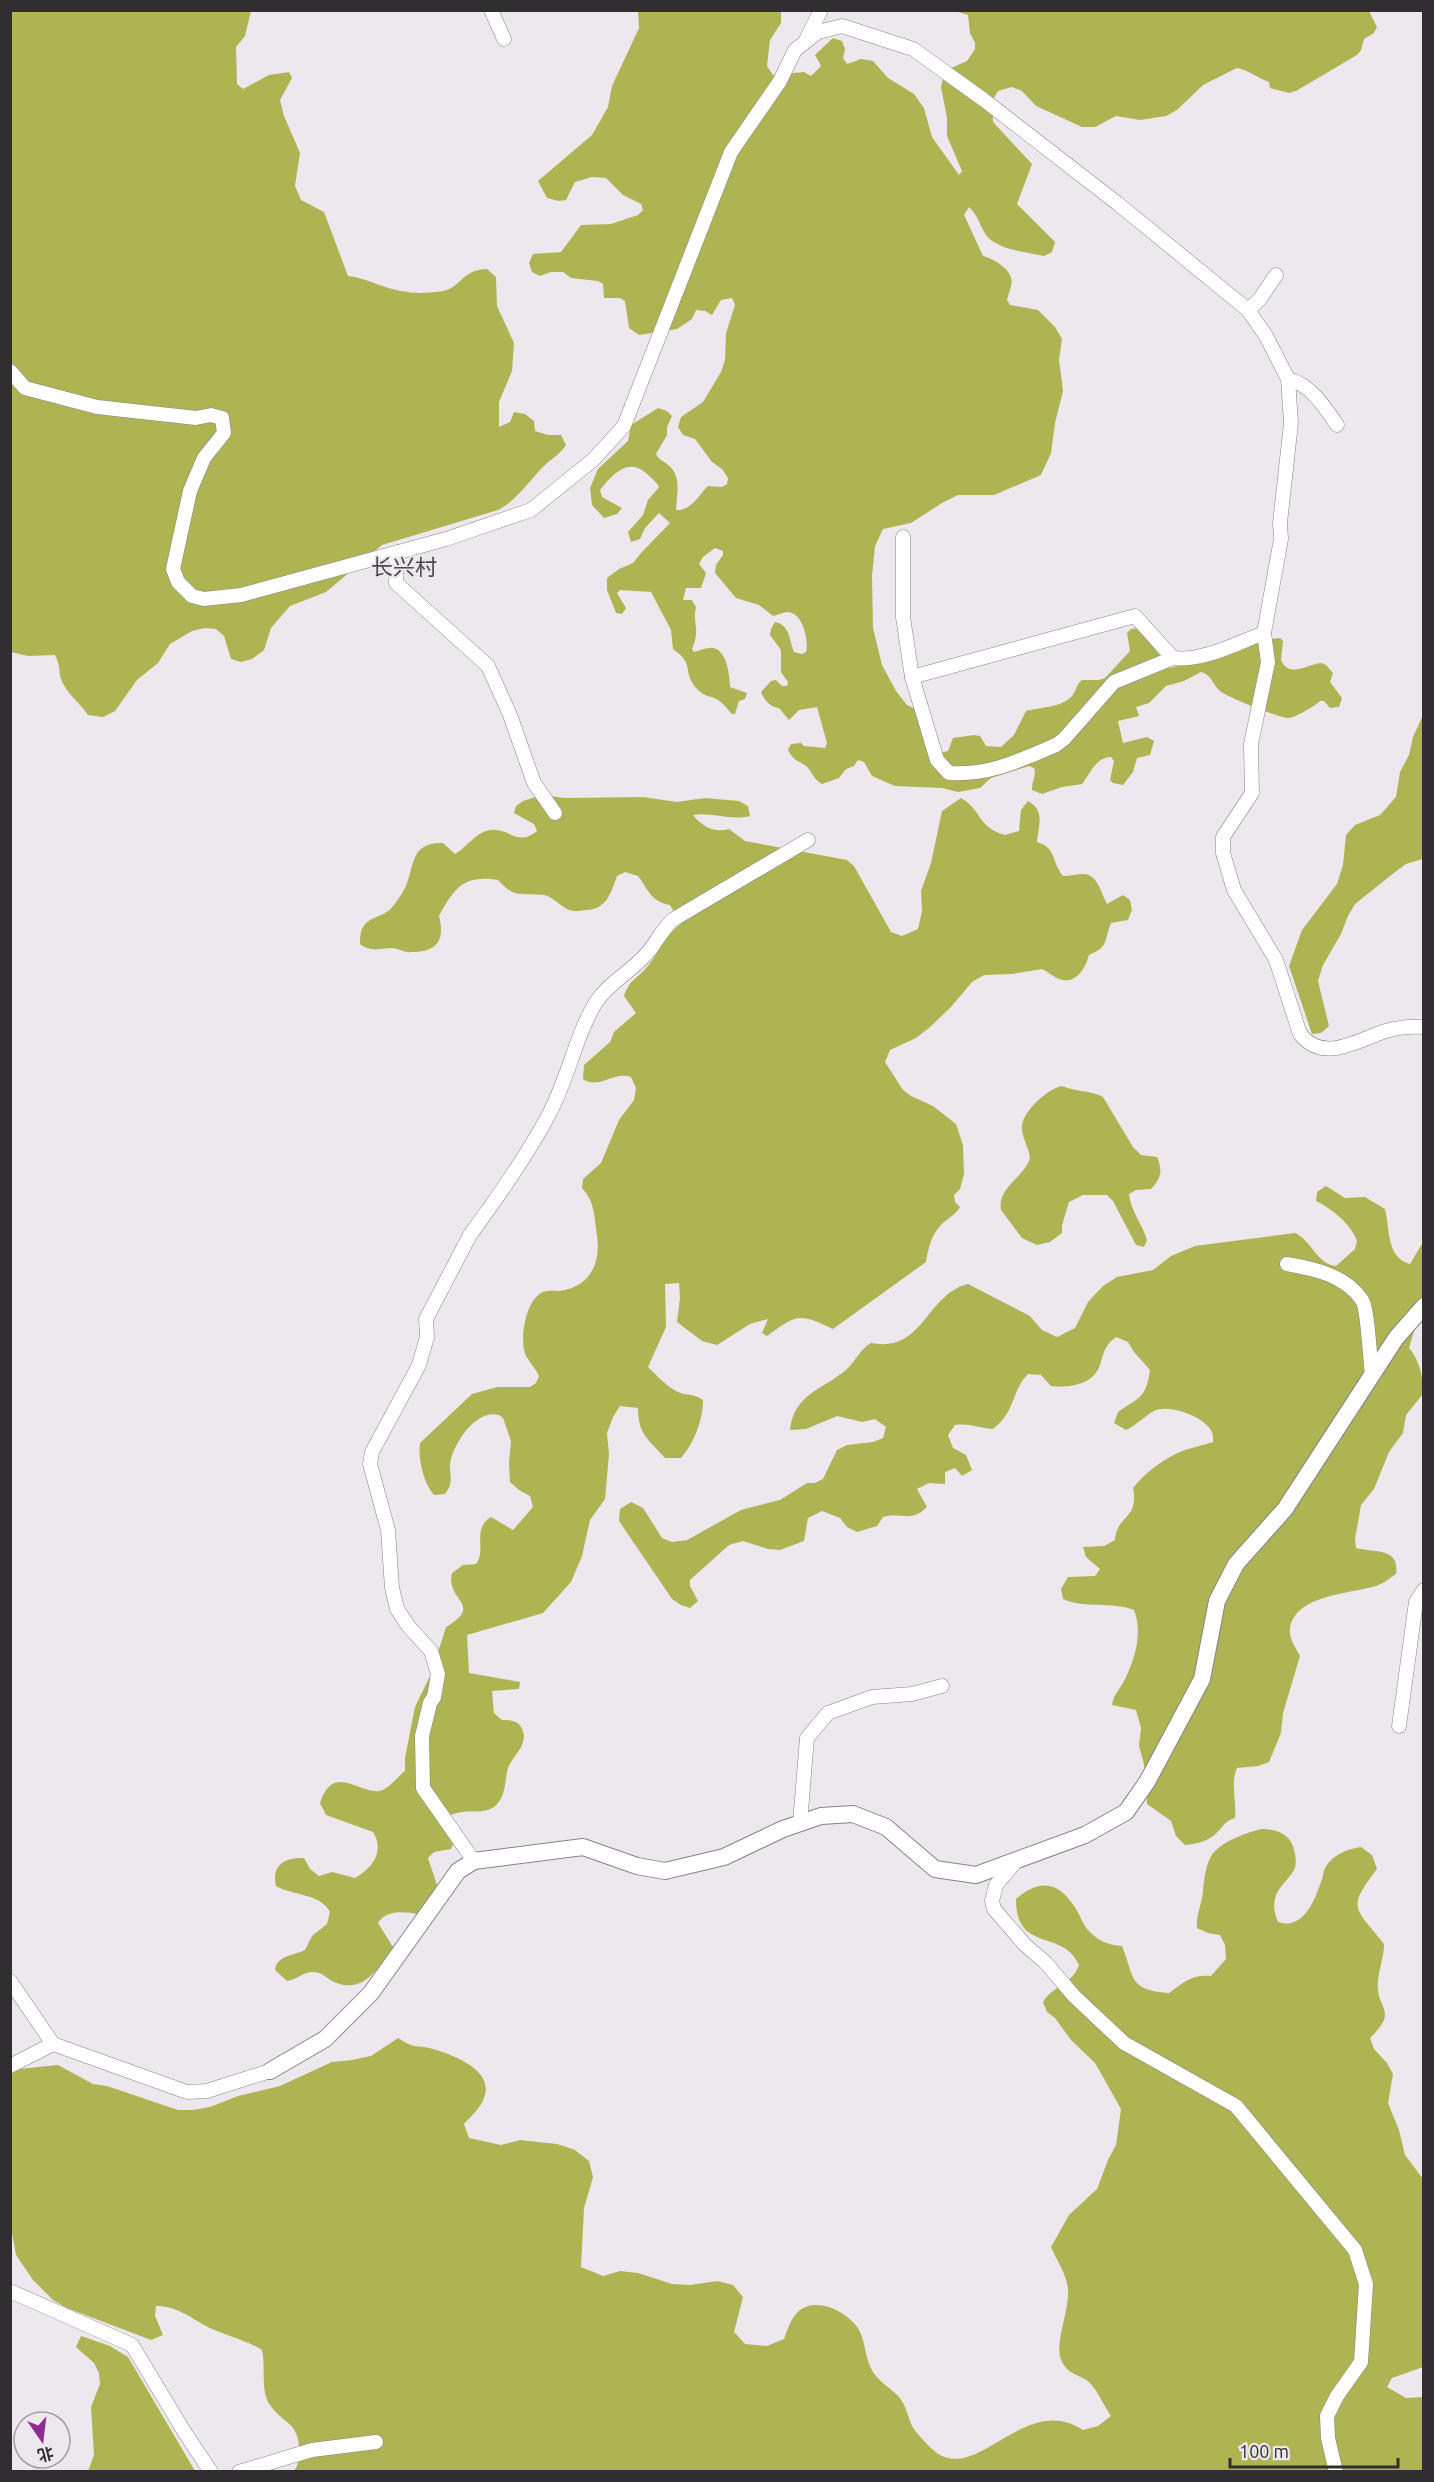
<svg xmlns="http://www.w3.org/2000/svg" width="1434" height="2482" viewBox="0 0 1434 2482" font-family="Ubuntu,'Noto Sans SC',sans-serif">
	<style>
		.forest { fill: #afb453 }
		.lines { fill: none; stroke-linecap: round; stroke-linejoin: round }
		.minor-casing { stroke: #878389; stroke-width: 15 }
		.tertiary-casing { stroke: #878389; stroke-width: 18 }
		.minor { stroke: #fff; stroke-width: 14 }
		.tertiary { stroke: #fff; stroke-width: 16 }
		.labels { text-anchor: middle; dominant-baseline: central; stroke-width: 4.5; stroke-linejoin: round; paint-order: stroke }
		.quarter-label { font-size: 22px; fill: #4c494e; stroke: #ede8ee }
	</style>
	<rect width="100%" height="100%" fill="#ede8ee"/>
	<g class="forest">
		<path d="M 10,11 L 251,11 L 245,36 L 236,47 L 237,84 L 243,89 L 269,75 L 289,72 L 292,78 L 280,100 L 284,116 L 300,153 L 295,186 L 301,200 L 324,212 L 348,276 C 366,278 383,288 401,291 C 416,294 429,293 443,291 C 462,287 461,270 487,269 L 496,277 L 497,306 L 514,343 L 512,371 L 499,402 L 499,427 L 510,422 L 514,412 L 525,414 L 534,421 L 535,431 L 548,435 L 561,435 L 566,445 C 559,455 554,457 546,464 C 529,480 519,499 498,510 L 382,545 L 326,592 L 290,606 L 271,628 L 264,650 L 252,659 L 241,662 L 231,659 L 224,636 L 216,629 L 205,628 L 192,631 L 170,644 L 158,663 L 137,680 L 115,711 L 103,717 L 88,715 C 80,703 66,693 61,679 C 58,670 61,666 55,655 L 28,656 L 11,652 Z"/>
		<path d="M 638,11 L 781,11 L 781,23 L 770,40 L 767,66 L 773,75 L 804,72 L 811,76 L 821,66 L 815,55 L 833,38 L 842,41 L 845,49 L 843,58 L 847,64 L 861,59 L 873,61 L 888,78 L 914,94 L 924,108 L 932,137 L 959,175 L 962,171 L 947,136 L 947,118 L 941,87 L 943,78 L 951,68 L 967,61 L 975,49 L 975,43 L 970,33 L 968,15 L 955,11 L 1369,11 L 1377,27 L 1374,33 L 1364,39 L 1361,50 L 1357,55 L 1296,91 L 1289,93 L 1270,88 L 1269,82 C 1257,78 1251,71 1237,68 L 1203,85 L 1177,110 L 1166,116 L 1140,120 L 1116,116 L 1095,127 L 1082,127 L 1036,106 L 1022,91 L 1012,87 L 998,91 L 992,101 L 993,122 L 1032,164 L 1017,204 L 1055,242 L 1052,252 L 1044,256 C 1027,252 997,250 986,235 C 979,224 979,217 969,207 L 964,215 L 983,256 C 994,259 1016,271 1011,286 C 1010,291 1008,295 1007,300 L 1010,305 L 1038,310 L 1055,327 L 1062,339 L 1059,360 L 1063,391 L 1055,423 L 1051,453 L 1041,475 L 994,495 L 958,495 L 942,503 L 911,523 L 883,529 L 875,546 L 872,576 L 873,628 L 882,665 L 896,691 L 907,705 L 915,709 L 940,753 L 948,751 L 953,738 L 974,735 L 980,736 L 986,746 L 1001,747 L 1014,735 L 1026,711 C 1040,707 1061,708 1072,696 C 1077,690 1076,684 1082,680 L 1099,680 L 1105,678 L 1130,651 L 1127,633 L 1131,629 L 1138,628 L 1170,668 C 1207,659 1242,642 1280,638 L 1283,641 L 1281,660 C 1289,679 1308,664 1321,663 L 1326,665 L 1333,673 L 1330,682 L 1342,698 L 1339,707 L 1330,708 L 1324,701 L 1320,701 C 1317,705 1294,718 1289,718 C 1279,718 1227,697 1220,691 C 1213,685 1211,674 1201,672 L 1184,681 L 1166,686 L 1149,703 L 1136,707 L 1139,716 L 1118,721 L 1123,743 L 1147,737 L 1154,741 L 1150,755 L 1137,758 L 1133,772 L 1123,785 L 1113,783 L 1110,780 L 1114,761 L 1111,757 C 1096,757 1090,774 1082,784 L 1062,787 L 1042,794 L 1032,790 C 1031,782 1037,776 1034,768 L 1029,766 L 991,778 L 980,788 L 958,792 L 942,788 L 895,786 L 872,776 L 864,762 L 858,760 L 854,766 L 846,769 L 839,778 L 822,784 C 814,779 814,776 809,769 C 803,761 795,764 788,750 L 791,744 L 801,743 L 804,746 L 825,748 L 827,743 L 817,707 L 799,710 L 789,720 L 779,708 C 771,708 764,700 761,692 L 771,681 L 776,680 L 782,686 L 787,686 L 788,682 L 781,672 L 781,650 L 770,635 L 771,629 L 775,622 C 790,625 789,639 794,652 L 802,654 L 806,652 C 809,641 803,612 787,612 C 783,612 778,615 773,616 L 759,605 L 736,598 L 715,573 L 716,565 L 723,555 L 723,551 L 715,548 L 703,557 L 699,564 L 706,573 L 701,588 L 686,588 L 683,600 L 692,600 L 696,607 C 692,625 701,628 692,649 L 694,652 C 699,651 708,647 713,648 C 727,650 730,677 730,687 L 747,693 L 745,699 L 739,701 L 735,714 L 732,714 C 727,709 724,704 718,700 C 710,695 704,697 697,689 C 681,671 696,665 673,649 L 671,630 L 651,592 L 620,590 L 617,593 L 626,608 L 622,614 L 616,613 L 607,590 L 607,578 L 619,569 L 633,563 L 641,553 L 670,523 L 659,513 L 645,528 L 640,539 L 631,542 L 628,532 L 643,515 L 648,500 L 659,487 C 656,481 651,478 646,473 C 628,457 612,475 600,490 L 602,497 L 622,508 L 617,514 L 604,518 L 592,505 L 590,488 L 598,469 L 628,441 L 631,425 L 658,408 L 667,411 L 672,416 L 667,427 L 667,435 L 656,454 C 659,460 662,460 667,464 C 682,475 677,493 676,510 C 692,511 699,494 708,486 L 722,487 L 727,484 L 728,478 L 722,469 L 712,462 L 695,439 L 683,435 L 678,427 L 681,417 L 703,402 L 721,372 L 725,360 L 726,333 L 735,305 L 732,298 L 721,300 L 712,315 L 705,311 L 696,310 L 692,319 L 677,329 L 639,335 L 629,328 L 625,301 L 620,298 L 604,298 L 603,284 L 598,281 L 571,278 L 563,272 L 551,272 L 540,276 L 532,272 L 529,263 L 533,254 L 561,252 L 581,225 L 611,224 L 638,215 L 643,210 L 641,204 L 623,195 L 606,178 L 592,177 L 575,182 L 566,200 L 559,201 L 547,198 L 538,181 L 592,135 L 608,107 L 612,86 L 639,28 Z"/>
		<polygon points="1423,715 1423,859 1406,864 1395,872 1355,904 1348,916 1341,934 1323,965 1318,981 1329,1026 1321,1033 1312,1034 1289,966 1302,930 1337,884 1343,865 1346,835 1355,825 1380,815 1396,797 1400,772 1409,755 1413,737"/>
		<path d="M 542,795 L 565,798 L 643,797 L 677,802 L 705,798 L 739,801 L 748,806 L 750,816 C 730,821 712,812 693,815 C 703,827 714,833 729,829 L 745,841 L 847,860 L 854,866 L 891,932 L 902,936 L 918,929 L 922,911 L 921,891 L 931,863 L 942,811 L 961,798 C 982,810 977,827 1005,835 L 1019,831 L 1021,810 L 1028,801 C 1046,811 1038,826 1037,842 C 1057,848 1051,861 1063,876 C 1070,876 1077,874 1083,874 C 1098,874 1101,893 1107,904 L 1123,895 L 1130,900 L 1132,910 L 1128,920 L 1111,923 C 1104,940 1109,947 1089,955 C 1085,969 1076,985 1059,979 C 1054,977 1048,972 1042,969 L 1012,974 L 984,975 L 972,982 L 951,1007 L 929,1028 L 916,1038 L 890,1050 L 885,1062 L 903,1090 L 911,1096 L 933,1106 L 956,1124 L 963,1145 L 964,1174 L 960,1189 L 954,1195 L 955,1202 L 960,1207 C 956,1214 949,1218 943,1223 C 932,1233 928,1248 926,1262 L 833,1329 C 799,1313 797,1314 767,1336 L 762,1333 L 768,1319 L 750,1324 L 717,1345 L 702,1341 L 677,1322 L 680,1298 L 679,1283 L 665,1284 L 666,1327 L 648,1367 C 657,1376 671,1391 684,1394 C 692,1395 695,1395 703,1400 C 703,1420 694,1443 681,1458 L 665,1458 C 648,1439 638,1434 638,1408 L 620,1406 L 613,1417 L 607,1433 L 609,1454 L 605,1499 L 590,1520 L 582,1556 L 571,1582 L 543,1613 L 467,1635 L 469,1673 L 520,1682 L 519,1689 L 492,1691 L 494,1713 L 502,1720 C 514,1720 521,1721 524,1735 C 524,1749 513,1756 508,1768 C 505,1778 506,1791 500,1800 C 487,1822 461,1801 439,1823 L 453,1844 L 451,1849 L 434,1852 L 428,1858 L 437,1885 L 419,1914 C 404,1912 387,1909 378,1923 L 393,1947 C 379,1967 364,1995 334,1982 C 326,1978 322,1972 313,1972 C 303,1972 296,1980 287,1981 L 275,1970 C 277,1955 293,1956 305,1950 L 312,1936 L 327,1924 L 330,1912 C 320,1893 293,1896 276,1886 C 271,1865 285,1857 304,1858 L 310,1869 L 319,1876 L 332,1872 L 355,1878 C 373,1868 385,1851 373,1832 L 326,1815 L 320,1803 C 333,1762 360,1794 379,1791 C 388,1790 398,1776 405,1771 L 405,1758 L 415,1707 L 431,1674 L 446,1627 C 485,1604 445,1601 452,1573 L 463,1565 L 476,1564 C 487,1550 471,1529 491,1517 L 513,1530 L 533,1507 L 530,1496 L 519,1490 L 510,1482 L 509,1463 L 511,1441 L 503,1418 L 499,1415 C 477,1409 456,1440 451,1459 C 447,1473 456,1480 445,1494 L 434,1495 C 423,1482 418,1459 420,1443 L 472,1394 L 497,1387 L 530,1387 L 536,1383 L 539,1376 C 536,1369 530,1363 526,1356 C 519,1341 525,1302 541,1293 C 546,1290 553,1291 559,1291 C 590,1287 601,1264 597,1235 C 594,1216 595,1202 582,1188 L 583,1179 L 601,1163 L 619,1120 L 634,1100 L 636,1088 L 631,1077 C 614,1071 599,1090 583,1079 L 584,1065 L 610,1042 L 614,1032 L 636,1013 L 624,996 C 630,979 636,980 647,967 C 661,951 662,937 681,924 L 670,905 C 651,902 648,889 638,876 L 625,872 L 617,876 C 611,893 607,909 586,910 C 579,911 573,912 567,909 C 559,905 553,897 544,895 C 521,892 516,900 498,880 C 464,874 454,888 439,916 C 445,940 438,952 411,952 C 404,953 398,948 392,948 C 379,948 372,953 360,944 C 359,912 382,922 394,905 C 398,899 402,894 405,888 C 415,867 409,842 443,843 L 455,854 C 468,847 475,832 491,830 C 510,828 517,847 537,831 L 534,824 L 514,813 L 516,806 L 523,801 Z"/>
		<path d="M 1062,1086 C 1076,1092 1091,1090 1103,1097 L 1133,1147 L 1141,1155 L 1157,1157 C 1163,1171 1161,1178 1151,1189 L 1136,1190 L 1129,1194 C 1131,1212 1142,1223 1147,1240 L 1144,1247 L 1136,1245 L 1113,1201 L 1107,1195 L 1083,1195 L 1069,1202 L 1062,1225 L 1062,1233 L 1050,1242 L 1037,1245 L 1022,1238 L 1001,1210 C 997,1187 1024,1178 1030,1158 C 1029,1148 1023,1140 1022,1130 C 1019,1114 1048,1088 1062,1086 Z"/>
		<path d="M 1326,1186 L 1345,1198 L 1365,1197 L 1385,1209 C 1390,1228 1386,1258 1410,1264 L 1423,1242 L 1423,1319 L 1415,1328 L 1409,1348 C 1419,1359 1424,1379 1423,1394 L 1406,1415 L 1403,1433 L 1389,1452 L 1374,1489 L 1361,1505 L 1355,1539 L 1356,1548 C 1374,1553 1400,1547 1396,1574 C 1390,1578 1383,1584 1376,1586 C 1349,1594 1293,1595 1290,1630 C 1289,1639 1296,1648 1300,1656 L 1283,1713 L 1281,1733 L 1269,1762 L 1258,1766 L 1237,1768 C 1230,1783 1237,1801 1235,1818 C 1222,1822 1223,1829 1213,1836 C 1205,1842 1195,1844 1185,1845 L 1176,1836 L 1171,1821 L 1147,1804 L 1144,1764 L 1139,1746 L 1141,1728 L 1136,1710 L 1112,1705 C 1113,1695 1121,1688 1125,1679 C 1135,1658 1143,1633 1134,1610 C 1111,1601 1085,1609 1063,1599 L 1061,1589 L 1068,1577 L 1095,1576 L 1100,1569 L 1086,1557 L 1083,1547 L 1104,1546 L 1115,1540 C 1117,1514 1139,1520 1133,1488 C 1146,1472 1165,1457 1185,1450 C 1194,1447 1204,1445 1213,1442 C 1213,1438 1213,1435 1212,1432 C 1206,1417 1168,1403 1154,1411 C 1144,1416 1137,1425 1126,1430 L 1114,1423 L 1118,1412 C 1139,1397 1146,1399 1150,1370 L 1134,1352 L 1128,1342 L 1116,1337 C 1104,1346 1104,1353 1100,1365 C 1093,1385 1069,1388 1051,1386 L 1041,1375 L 1028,1374 C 1010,1393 1017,1410 993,1429 C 979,1428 969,1423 955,1425 L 948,1435 L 953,1448 L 966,1455 L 972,1470 L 962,1476 L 955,1468 L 945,1472 L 945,1484 L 929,1483 L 917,1489 L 927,1507 C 911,1523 902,1512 883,1517 L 877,1526 L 857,1532 L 847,1527 L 840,1518 L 822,1511 L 808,1518 L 804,1541 L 780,1550 L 768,1549 L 743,1541 L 729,1545 L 690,1580 L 690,1586 L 698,1601 L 690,1608 L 681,1605 L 672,1599 L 619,1521 L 620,1509 L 631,1502 L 643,1508 L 662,1538 L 672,1542 L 687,1540 L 741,1510 L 780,1500 L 807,1483 L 815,1483 L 823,1479 L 837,1450 L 847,1445 L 873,1442 L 883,1438 L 886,1427 L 875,1419 L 862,1422 L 837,1416 L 806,1429 L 790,1430 C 794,1394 822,1390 846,1370 C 856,1361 859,1350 871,1343 C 924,1353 925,1295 968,1284 L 1030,1316 L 1042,1330 L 1057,1337 L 1075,1328 L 1088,1302 L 1103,1286 L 1117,1277 L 1153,1270 L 1171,1256 L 1195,1246 L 1295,1233 C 1311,1240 1318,1265 1336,1266 L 1355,1249 L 1357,1241 C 1352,1225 1331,1208 1316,1201 L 1317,1192 Z"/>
		<path d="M 1261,1829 C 1279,1829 1292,1835 1295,1854 C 1296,1859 1296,1863 1295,1868 C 1290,1879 1277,1887 1275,1899 C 1273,1908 1275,1914 1278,1922 C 1303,1930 1314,1902 1321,1882 C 1323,1878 1323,1872 1325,1868 C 1332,1855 1347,1849 1361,1847 L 1372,1855 L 1377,1869 C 1346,1909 1355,1907 1384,1944 C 1384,1957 1379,1968 1378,1982 C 1375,2009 1400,2009 1370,2038 L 1374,2049 L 1387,2063 L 1393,2074 L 1388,2103 L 1399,2130 L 1405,2155 L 1423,2179 L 1423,2367 L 1392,2378 L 1387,2387 L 1406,2398 L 1423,2397 L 1423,2471 L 294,2471 C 299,2464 299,2458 299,2449 C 299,2422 283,2424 270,2405 C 260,2391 266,2367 262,2350 C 244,2339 223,2335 204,2325 C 188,2316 176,2306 156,2306 L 155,2316 L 163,2335 L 151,2340 L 67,2308 L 53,2300 L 33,2280 L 16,2255 L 11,2227 L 10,2075 L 19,2069 L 58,2065 L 93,2084 L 107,2086 L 178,2110 L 193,2110 L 210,2107 L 238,2096 L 280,2086 L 332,2062 L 352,2060 L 371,2056 L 398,2038 C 416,2050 415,2044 433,2049 C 453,2055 495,2070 484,2098 C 481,2108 470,2117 464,2124 L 469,2138 L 501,2145 L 520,2140 L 557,2144 L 575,2150 L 589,2161 L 593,2177 L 584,2208 L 581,2267 L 603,2276 L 620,2271 L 638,2273 L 672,2284 L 690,2285 L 718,2281 L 733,2285 L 743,2297 L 734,2332 L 745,2344 L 767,2346 L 784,2339 C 788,2328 791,2318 799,2311 C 817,2295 852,2314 860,2332 C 866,2345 865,2359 873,2372 C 879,2382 891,2388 899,2397 C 906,2405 908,2417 912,2426 C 917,2434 929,2447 937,2453 C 978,2482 1026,2392 1083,2430 L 1098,2426 L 1111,2416 C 1104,2406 1097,2389 1088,2381 C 1079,2375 1068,2374 1062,2362 C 1053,2344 1070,2311 1068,2289 C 1066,2273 1057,2261 1051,2247 L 1069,2215 L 1097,2189 L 1108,2160 L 1116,2145 L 1121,2109 L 1095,2063 L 1071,2040 L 1055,2018 L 1047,2012 L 1043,2002 C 1052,1986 1073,1984 1079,1965 C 1063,1928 1016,1954 1016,1899 C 1038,1879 1058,1881 1074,1906 C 1080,1914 1082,1924 1089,1931 C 1098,1941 1109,1945 1122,1946 C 1135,1978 1128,1990 1169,1993 C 1184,1982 1192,1974 1211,1976 L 1226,1959 L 1225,1945 L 1220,1935 L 1208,1933 L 1197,1928 C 1196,1914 1202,1904 1203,1891 C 1204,1880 1206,1860 1215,1851 C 1226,1840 1246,1833 1261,1829 Z"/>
		<polygon points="81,2336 110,2346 128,2357 195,2471 88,2471 94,2455 91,2407 100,2384 99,2373 94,2363 76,2347"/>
	</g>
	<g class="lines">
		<g class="minor-casing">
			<g id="minor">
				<polyline points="491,10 504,39"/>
				<polyline points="806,40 821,10"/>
				<polyline points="1248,310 1260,299 1276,275"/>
				<path d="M 10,371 L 25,388 L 97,407 L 196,418 L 211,415 L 222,418 L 224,433 L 204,458 L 190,491 L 173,569 L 178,582 L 192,596 L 204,599 L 241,595 L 446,539 L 531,510 L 593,460 L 624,426 L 731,152 L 780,81 L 795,50 L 818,32 L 842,26 L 913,49 L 984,100 L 1117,203 L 1248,310 L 1266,336 L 1288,379 L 1291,423 L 1280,523 L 1281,539 L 1264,633 L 1268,662 L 1251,744 L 1252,793 L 1223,837 L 1223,853 L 1234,890 L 1276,960 L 1300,1034 C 1324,1064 1357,1040 1386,1031 C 1399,1027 1410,1026 1424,1027"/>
				<path d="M 1288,379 C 1310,384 1325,407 1337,425"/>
				<path d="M 903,537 L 903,617 L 912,677 L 937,760 L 949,773 C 989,776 1020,760 1056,745 L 1064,739 L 1114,682 L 1173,658 C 1202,662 1237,643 1264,633"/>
				<polyline points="397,552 396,583 488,666 510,715 534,783 555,813"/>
				<polyline points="912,677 1135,616 1173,658"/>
				<path d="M 1287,1264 C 1315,1269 1345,1275 1362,1300 C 1368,1309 1370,1361 1372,1375"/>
				<polyline points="1399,1726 1416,1602 1424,1590"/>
				<polyline points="800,1823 807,1738 828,1713 872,1697 912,1694 942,1686"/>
				<polyline points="1018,1859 996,1885 992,1901 994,1909 1025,1945 1045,1962 1074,1996 1124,2043 1236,2106 1355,2250 1366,2284 1361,2362 1337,2396 1327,2416 1328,2438 1336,2472"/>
				<path d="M 474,1861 L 423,1788 L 422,1736 L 430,1703 L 434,1697 L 438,1674 L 431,1651 L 409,1627 L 397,1609 L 392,1588 L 388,1530 L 370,1464 L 372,1452 L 419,1365 L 427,1337 L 426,1319 L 470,1235 C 498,1197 526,1157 548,1116 C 568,1080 575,1037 596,1002 C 610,981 633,971 649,951 C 658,940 662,929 674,919 L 808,840"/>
				<polyline points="10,1981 53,2044 187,2092 207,2091 270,2071"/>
				<polyline points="10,2066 53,2044"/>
				<polyline points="10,2291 132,2345 185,2433 211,2472"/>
				<polyline points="239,2472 312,2450 376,2442"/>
			</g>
		</g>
		<g class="tertiary-casing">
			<polyline id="tertiary" points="270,2071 325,2039 371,1993 458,1871 474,1861 583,1847 637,1866 665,1871 724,1857 783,1829 821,1816 853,1814 886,1827 935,1869 976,1875 1085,1835 1126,1812 1147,1782 1202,1679 1217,1601 1236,1564 1285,1509 1396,1338 1424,1306"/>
		</g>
		<use href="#minor" class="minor"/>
		<use href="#tertiary" class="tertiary"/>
	</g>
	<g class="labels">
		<g class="quarter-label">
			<text x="404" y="566">长兴村</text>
		</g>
	</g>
	<rect width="1434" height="2482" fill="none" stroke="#302e31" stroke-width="24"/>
	<g transform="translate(42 2440) rotate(166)"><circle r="28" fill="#ede8ee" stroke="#a19ea2" stroke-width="1.5"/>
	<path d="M0-4.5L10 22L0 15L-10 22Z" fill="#8f2d94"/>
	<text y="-9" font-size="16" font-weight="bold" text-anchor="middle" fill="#302e31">北</text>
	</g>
	<path d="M1230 2458v9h168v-9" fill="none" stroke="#302e31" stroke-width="3"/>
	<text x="1239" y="2458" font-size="18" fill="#302e31" stroke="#ede8ee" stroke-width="4.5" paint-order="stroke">100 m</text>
</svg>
